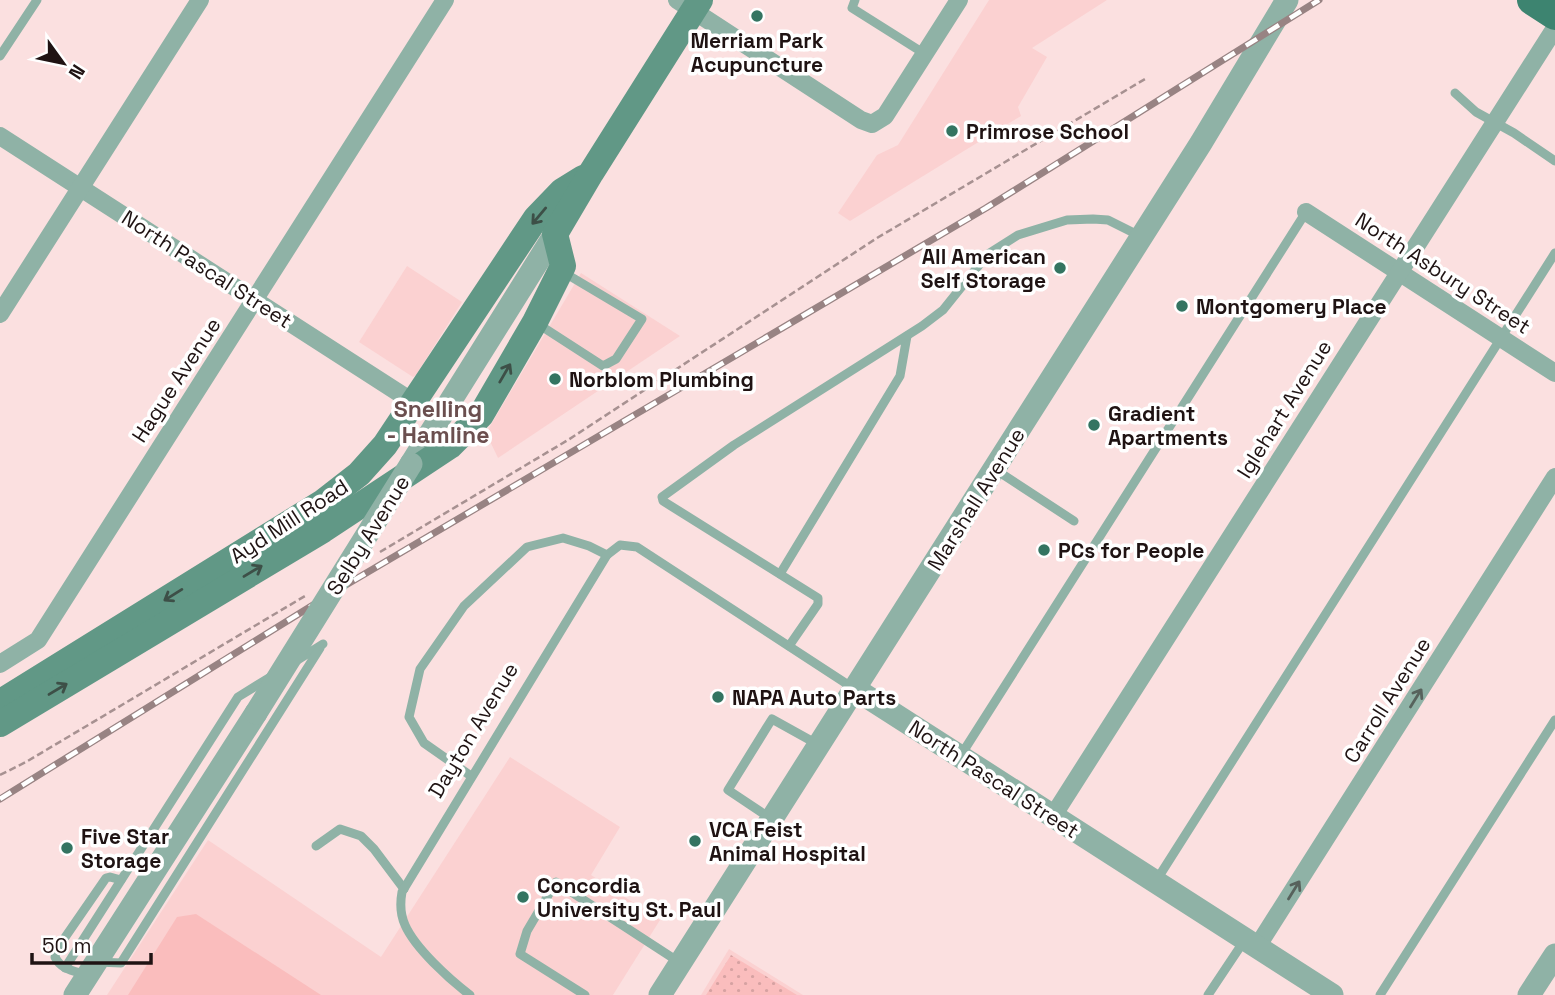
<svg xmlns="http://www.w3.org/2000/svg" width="1555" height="995" viewBox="0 0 1555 995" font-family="'Space Grotesk',sans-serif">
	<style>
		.built { fill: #fbd1d1 }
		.grass { fill: #fabdbd }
		.park { fill: url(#park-dots) }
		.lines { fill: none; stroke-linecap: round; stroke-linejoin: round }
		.path { stroke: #a79191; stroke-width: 2.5; stroke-dasharray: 7 3.5; stroke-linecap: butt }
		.service { stroke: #8fb2a6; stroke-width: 9 }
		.minor { stroke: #8fb2a6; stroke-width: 18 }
		.tertiary { stroke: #8fb2a6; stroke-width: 23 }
		.secondary { stroke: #619886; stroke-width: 26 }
		.primary { stroke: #3d8470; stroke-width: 30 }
		.rail-casing { stroke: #988383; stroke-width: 7 }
		.rail { stroke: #fff; stroke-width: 4.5; stroke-dasharray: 13; stroke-linecap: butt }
		.tertiary-bridge { stroke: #8fb2a6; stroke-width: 23 }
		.oneway { stroke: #3d4f47 }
		.oneway2 { stroke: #57625c }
		.poi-dot { fill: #347461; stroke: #fff; stroke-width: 2.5 }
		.labels { text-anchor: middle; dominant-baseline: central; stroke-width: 7; stroke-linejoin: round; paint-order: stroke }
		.poi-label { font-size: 21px; font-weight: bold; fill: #1f1313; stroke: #fff; text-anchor: start }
		.street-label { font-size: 21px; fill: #1f1313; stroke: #fff }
		.neighbourhood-label { font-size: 23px; font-weight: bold; fill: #6b4f4f; stroke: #fff }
	</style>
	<defs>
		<pattern id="park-dots" width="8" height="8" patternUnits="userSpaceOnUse" patternTransform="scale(1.75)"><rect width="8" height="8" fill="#fabdbd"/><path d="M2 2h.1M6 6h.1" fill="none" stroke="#d6a2a2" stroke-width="1.8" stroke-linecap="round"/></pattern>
	</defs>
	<rect width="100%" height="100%" fill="#fbe0e0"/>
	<g class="built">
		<polygon points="989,0 1107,0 1032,48 1047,57 1018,107 1021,116 850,221 838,213 877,155 898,145"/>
		<polygon points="407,266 462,302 416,375 413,377 359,342"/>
		<polygon points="581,273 680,336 498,458 486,433"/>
		<polygon points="510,757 620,827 591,875 660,920 613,995 107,995 208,840 381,957"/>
		<polygon points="729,949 803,995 701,995"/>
	</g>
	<polygon class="grass" points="196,914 321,995 128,995 177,917"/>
	<polygon class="park" points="731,955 797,995 706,995"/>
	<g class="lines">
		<g class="path">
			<polyline points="380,552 568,440 877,238 1145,79"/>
			<polyline points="0,775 26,762 305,596"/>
		</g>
		<g class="service">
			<polyline points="855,0 852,8 925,54"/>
			<polyline points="0,56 37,0"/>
			<polyline points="1455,93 1476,112 1514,133 1555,161"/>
			<polyline points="538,324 603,366 616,359 642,319 563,272"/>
			<polyline points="996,470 1074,521"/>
			<polyline points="780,574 900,376 907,336"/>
			<polyline points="789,646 818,604 818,598 663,501 662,497 734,445 922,326 943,310 988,254 1018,235 1067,220 1093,219 1108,220 1140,236"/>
			<polyline points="296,661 323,644"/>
			<polyline points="961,755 1306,212"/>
			<polyline points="471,776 424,743 409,717 420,669 464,606 527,547 563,538 589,546 607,555"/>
			<polyline points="770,818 728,790 772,719 817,744"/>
			<polyline points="316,846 340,829 361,836 374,849 404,889"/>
			<polyline points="1156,881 1555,253"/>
			<polyline points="98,962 121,963 320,648"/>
			<polyline points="65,968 238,697 272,676"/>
			<path d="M 87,975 C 75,971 61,970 55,957 L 57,949 L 106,878 L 110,877 L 121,880"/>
			<path d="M 470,995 C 449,979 415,948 405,925 C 400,914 400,903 402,892 L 607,555 L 620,545 L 637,547 L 853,688"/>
			<polyline points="585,995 520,954 527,931 556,882 679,962"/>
			<polyline points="1208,995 1244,941"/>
			<polyline points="1380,995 1555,720"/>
		</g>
		<g class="minor">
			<polyline points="677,0 861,120 872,124 885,116 959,0"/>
			<polyline points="0,136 413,402"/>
			<polyline points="1306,212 1555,373"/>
			<polyline points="0,314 200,0"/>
			<polyline points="0,664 38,640 445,0"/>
			<polyline points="1053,816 1555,28"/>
			<polyline points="1257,947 1555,477"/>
		</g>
		<g class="tertiary">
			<polyline points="411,464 555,234"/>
			<polyline points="855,689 1332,995"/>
			<polyline points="75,995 256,713"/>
			<polyline points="660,995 1201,143 1287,0"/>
			<polyline points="1529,995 1555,955"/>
		</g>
		<g class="secondary">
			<polyline points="7,698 323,502 359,474 385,445 536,218 562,191 583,178"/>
			<polyline points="0,724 323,530 450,446 481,415 535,322 563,266 555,234 591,173 700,0"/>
		</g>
		<polyline class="primary" points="1532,0 1555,15"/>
		<g class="rail-casing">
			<polyline id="rail" points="0,799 334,592 986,208 1319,0"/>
		</g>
		<use href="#rail" class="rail"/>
		<polyline class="tertiary-bridge" points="256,713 411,464"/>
	</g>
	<defs><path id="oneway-shaft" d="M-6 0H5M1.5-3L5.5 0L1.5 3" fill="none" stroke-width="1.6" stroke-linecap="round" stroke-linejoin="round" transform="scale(1.75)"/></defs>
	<g class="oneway">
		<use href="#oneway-shaft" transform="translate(539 216) rotate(130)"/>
		<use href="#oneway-shaft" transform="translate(505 373) rotate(-60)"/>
		<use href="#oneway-shaft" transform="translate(253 571) rotate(-31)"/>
		<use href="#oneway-shaft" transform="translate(173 595) rotate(148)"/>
		<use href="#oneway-shaft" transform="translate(58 689) rotate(-31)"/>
	</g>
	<g class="oneway2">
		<use href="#oneway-shaft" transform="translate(1416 698) rotate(-58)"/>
		<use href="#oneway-shaft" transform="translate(1294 890) rotate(-58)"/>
	</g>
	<g class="poi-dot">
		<circle cx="757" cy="16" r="7"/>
		<circle cx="952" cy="131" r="7"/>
		<circle cx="1060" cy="268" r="7"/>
		<circle cx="1182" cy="306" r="7"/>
		<circle cx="555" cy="379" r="7"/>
		<circle cx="1094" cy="425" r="7"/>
		<circle cx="1044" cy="550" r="7"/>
		<circle cx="718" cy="697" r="7"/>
		<circle cx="695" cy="841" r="7"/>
		<circle cx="67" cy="848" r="7"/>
		<circle cx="523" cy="897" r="7"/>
	</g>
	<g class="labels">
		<g class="poi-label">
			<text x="757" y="40" text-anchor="middle">Merriam Park<tspan x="757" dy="24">Acupuncture</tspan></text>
			<text x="966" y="131">Primrose School</text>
			<text x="1046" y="256" text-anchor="end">All American<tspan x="1046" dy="24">Self Storage</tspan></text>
			<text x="1196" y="306">Montgomery Place</text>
			<text x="569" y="379">Norblom Plumbing</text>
			<text x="1108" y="413">Gradient<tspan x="1108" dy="24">Apartments</tspan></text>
			<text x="1058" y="550">PCs for People</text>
			<text x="732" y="697">NAPA Auto Parts</text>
			<text x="709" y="829">VCA Feist<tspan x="709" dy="24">Animal Hospital</tspan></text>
			<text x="81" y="836">Five Star<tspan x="81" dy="24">Storage</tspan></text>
			<text x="537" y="885">Concordia<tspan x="537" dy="24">University St. Paul</tspan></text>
		</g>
		<g class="street-label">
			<text transform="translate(207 269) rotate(33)">North Pascal Street</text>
			<text transform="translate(1443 273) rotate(33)">North Asbury Street</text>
			<text transform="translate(176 380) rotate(-57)">Hague Avenue</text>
			<text transform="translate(1284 409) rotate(-58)">Iglehart Avenue</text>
			<text transform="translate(976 499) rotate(-58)">Marshall Avenue</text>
			<text transform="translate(289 521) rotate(-33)">Ayd Mill Road</text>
			<text transform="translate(368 535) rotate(-58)">Selby Avenue</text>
			<text transform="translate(1387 700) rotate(-58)">Carroll Avenue</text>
			<text transform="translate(473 730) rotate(-59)">Dayton Avenue</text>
			<text transform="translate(994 779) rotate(33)">North Pascal Street</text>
		</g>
		<g class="neighbourhood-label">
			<text x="438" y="409">Snelling<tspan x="438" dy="26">- Hamline</tspan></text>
		</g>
	</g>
	<g transform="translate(63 63) rotate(123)" stroke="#ffffff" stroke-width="5" paint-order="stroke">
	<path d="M0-5L12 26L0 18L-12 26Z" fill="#1f1313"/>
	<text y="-10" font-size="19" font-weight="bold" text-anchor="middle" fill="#1f1313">N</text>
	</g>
	<path d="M32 953v10h119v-10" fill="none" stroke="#1f1313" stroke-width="3.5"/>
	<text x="42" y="953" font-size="21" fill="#1f1313" stroke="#ffffff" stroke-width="5" paint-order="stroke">50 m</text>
</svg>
